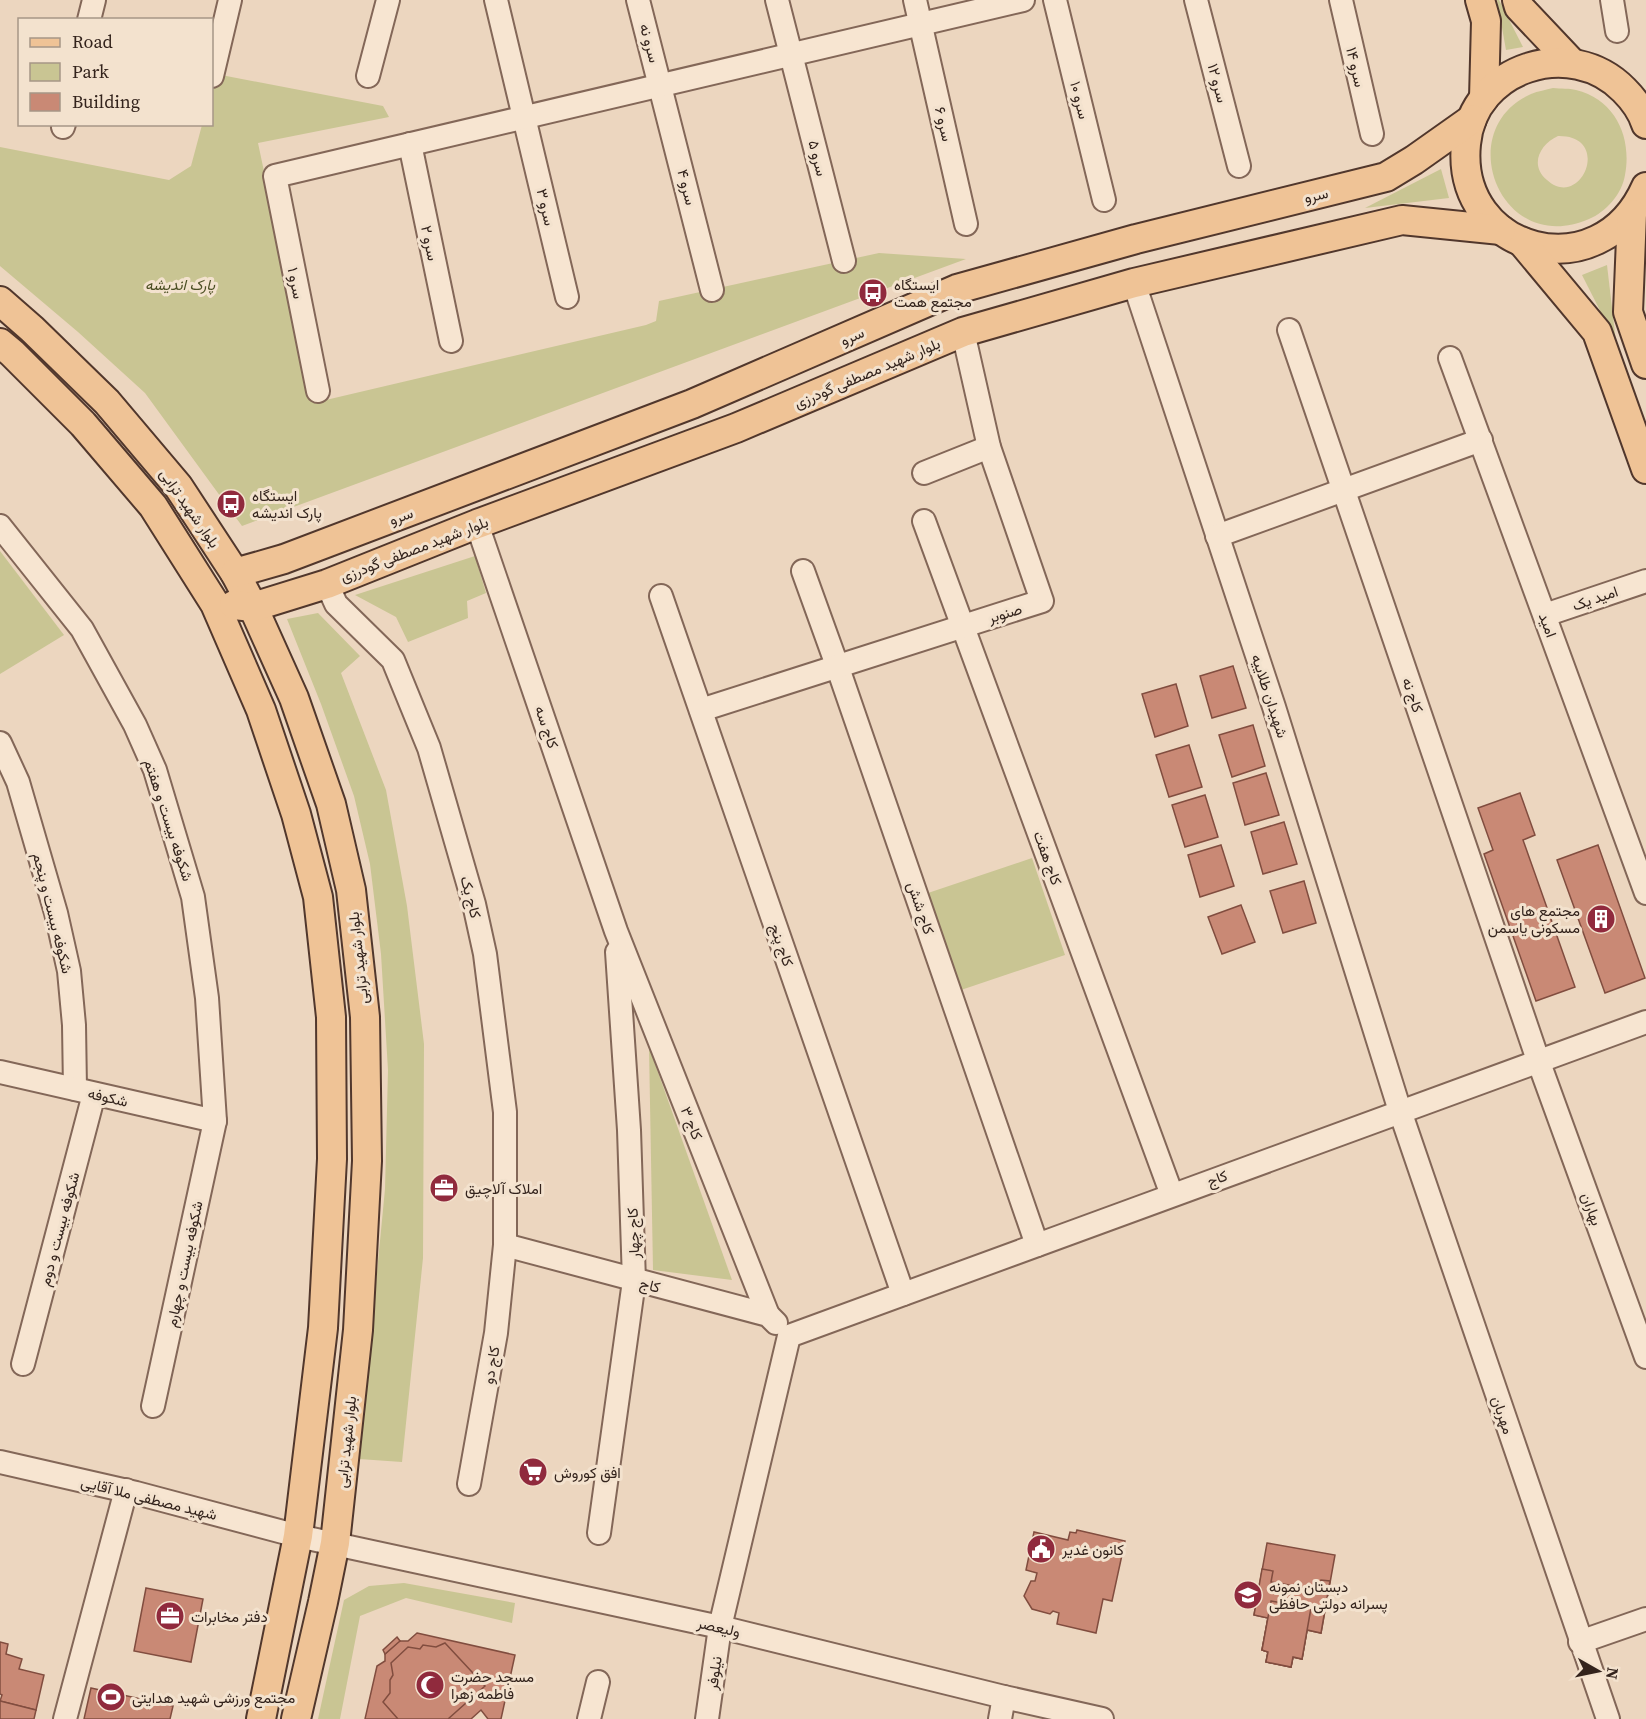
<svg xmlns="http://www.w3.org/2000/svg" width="1646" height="1719" viewBox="0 0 1646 1719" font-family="'Source Serif 4',Vazirmatn,serif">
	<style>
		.green { fill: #c9c593; fill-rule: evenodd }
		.building { fill: #c98975; stroke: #814d3f; stroke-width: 1.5 }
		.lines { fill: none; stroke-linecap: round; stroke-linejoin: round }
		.minor-casing { stroke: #836758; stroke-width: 26 }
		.major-casing { stroke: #51372c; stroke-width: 32 }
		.minor { stroke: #f7e5d1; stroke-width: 22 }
		.major { stroke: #efc396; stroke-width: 28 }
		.labels { text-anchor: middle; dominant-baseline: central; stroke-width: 6; stroke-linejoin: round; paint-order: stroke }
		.street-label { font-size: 15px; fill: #33231c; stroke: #f3e2ce }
		.park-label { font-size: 15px; font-style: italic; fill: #4c4f23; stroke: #f3e2ce }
		.poi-label { font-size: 15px; fill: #33231c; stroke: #f3e2ce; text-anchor: start }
	</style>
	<rect width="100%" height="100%" fill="#ecd6bf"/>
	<g class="green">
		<polygon points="1497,0 1499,0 1523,47 1506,50"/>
		<polygon points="216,74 383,106 389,117 258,143 313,403 646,325 656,321 659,301 879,253 966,259 242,526 145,393 78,332 0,266 0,147 169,180 191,166 202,125 212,124 212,91"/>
		<path d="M 1553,88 C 1561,89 1569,88 1576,90 C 1616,100 1632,138 1625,175 C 1622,194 1606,212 1589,219 C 1500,258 1451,129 1531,94 C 1538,91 1546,90 1553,88 ZM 1558,136 C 1613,135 1581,211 1547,180 C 1529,165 1540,144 1558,136 Z"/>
		<polygon points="1441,169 1449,198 1365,208"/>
		<polygon points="1607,265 1616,342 1582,275"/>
		<polygon points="0,551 64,635 0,674"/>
		<polygon points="475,556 486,593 467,601 468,618 408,642 396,617 355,595"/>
		<polygon points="318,613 360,656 341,673 386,790 407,906 424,1044 423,1258 402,1462 359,1459 385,1189 388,1070 381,954 370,864 354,796 321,704 287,619"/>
		<polygon points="1032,858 1065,955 961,990 928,893"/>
		<polygon points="649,1047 732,1280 653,1270"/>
		<polygon points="404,1583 515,1603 512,1623 406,1598 360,1616 340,1719 318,1719 344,1600 369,1586"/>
	</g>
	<g class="building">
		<polygon points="1233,666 1246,708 1212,718 1200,676"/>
		<polygon points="1176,684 1188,726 1155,737 1142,694"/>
		<polygon points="1253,725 1265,766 1232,777 1219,735"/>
		<polygon points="1189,745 1202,787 1169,797 1156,755"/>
		<polygon points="1266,773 1279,815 1245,825 1233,783"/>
		<polygon points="1520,793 1535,835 1523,840 1575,987 1536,1001 1484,854 1493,850 1478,808"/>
		<polygon points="1205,795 1218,837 1185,847 1172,805"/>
		<polygon points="1284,822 1297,864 1263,874 1251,832"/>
		<polygon points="1221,845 1234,886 1200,897 1188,855"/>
		<polygon points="1598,845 1645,978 1605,993 1557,860"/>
		<polygon points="1304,881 1316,923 1283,933 1270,891"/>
		<polygon points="1241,905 1255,942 1222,954 1208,917"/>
		<polygon points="1077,1530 1125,1541 1112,1601 1103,1599 1096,1633 1057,1624 1059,1613 1053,1611 1050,1614 1032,1609 1024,1596 1031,1581 1035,1581 1037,1573 1026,1570 1034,1532 1068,1540 1070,1532 1076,1533"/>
		<polygon points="1267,1543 1335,1555 1321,1633 1307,1630 1302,1659 1293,1657 1291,1667 1266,1662 1268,1652 1262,1650 1268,1618 1254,1615"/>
		<polygon points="1262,1569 1273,1571 1271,1582 1319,1590 1321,1580 1330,1581 1321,1633 1307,1630 1302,1659 1293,1657 1291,1667 1266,1662 1268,1652 1262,1650 1268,1618 1254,1615"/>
		<polygon points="146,1588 203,1599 191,1662 134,1651"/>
		<polygon points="1271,1601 1311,1608 1302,1659 1293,1657 1291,1667 1266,1662 1268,1652 1262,1650"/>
		<polygon points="417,1633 515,1655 501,1719 488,1719 481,1710 471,1719 365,1719 377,1666 385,1661 385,1654 397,1643 400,1641 408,1641"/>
		<polygon points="397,1637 400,1641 385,1654 383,1650"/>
		<polygon points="0,1642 8,1644 6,1654 22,1659 19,1669 44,1675 36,1710 0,1701 2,1695 0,1694"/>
		<polygon points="445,1643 485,1686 448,1719 398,1719 383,1702 390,1693 390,1680 393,1675 391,1663 408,1647 420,1649 423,1645 436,1647"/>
		<polygon points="91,1688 173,1706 170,1719 84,1719"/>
		<polygon points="0,1701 36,1710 34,1719 0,1719"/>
	</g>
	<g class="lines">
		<g class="minor-casing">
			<g id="minor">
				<polyline points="496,0 567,297"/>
				<polyline points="638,0 712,290"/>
				<polyline points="777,0 844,261"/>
				<polyline points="915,0 966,224"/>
				<polyline points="1055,0 1104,200"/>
				<polyline points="1196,0 1239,166"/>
				<polyline points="1341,0 1372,134"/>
				<polyline points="1612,0 1617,31"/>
				<polyline points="89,20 94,0"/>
				<polyline points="212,76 230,0"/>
				<polyline points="368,76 388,0"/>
				<polyline points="63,127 64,124"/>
				<polyline points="410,144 451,341"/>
				<polyline points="1134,283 1274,707 1400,1111 1608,1719"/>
				<polyline points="1289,330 1538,1060 1646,1357"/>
				<polyline points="1450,358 1646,893"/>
				<polyline points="318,391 275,176 1023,0"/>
				<polyline points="924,473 989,447"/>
				<polyline points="924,521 1172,1195"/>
				<polyline points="477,524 616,931 768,1315"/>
				<polyline points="0,526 82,629 135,725 155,770 193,897 207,998 215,1121 153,1406"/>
				<polyline points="1217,536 1481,440"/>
				<polyline points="803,571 838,668 1037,1245"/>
				<polyline points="327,584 336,604 393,660 429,748 474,904 485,954 505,1112 505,1245 496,1333 469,1484"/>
				<polyline points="661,596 903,1294"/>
				<polyline points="1545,615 1646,581"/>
				<polyline points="701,710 1042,601 989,447 963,332"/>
				<polyline points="0,743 18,782 56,913 69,971 74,1025 75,1089"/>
				<polyline points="0,1072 215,1121"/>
				<polyline points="505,1245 768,1315 776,1323"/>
				<polyline points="23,1364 94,1094"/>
				<polyline points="0,1462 136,1493 298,1536 720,1627 1004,1697 1102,1719"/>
				<polyline points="599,1533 634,1281 629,1130 617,952"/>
				<polyline points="1580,1642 1646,1619"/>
				<polyline points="65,1719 126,1490"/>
				<polyline points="589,1719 598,1682"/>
				<polyline points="707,1719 720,1627 789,1336 1646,1022"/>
				<polyline points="1000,1719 1004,1697"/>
			</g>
		</g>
		<g class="major-casing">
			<g id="major">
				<polyline points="1480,0 1486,21 1484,98"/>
				<polyline points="1517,0 1519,7 1572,63"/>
				<path d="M 1646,124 C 1642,111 1634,100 1624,90 C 1571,36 1473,67 1466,144 C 1455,253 1600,292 1646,187"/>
				<polyline points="1632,214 1628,312 1646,364"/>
				<polyline points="1522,242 1597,332 1646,469"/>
				<polyline points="0,301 32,329 107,402 178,486 235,573 253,607 294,698 331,804 351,890 365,1017 367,1161 358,1330 335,1543 323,1602 296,1719"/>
				<polyline points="0,343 12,353 83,424 153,506 215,604 261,710 296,814 318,897 331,1017 332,1159 323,1328 298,1536 261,1719"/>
				<polyline points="235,573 284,559 692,404 957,289 1136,239 1386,177 1414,160 1472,119"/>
				<polyline points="234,605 253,607 327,584 477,524 736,428 963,332 1134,283 1402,220 1501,230"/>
			</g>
		</g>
		<use href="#minor" class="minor"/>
		<use href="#major" class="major"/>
	</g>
	<defs>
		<g id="bus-disc" transform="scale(1.5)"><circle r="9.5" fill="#902a3d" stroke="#f3e2ce"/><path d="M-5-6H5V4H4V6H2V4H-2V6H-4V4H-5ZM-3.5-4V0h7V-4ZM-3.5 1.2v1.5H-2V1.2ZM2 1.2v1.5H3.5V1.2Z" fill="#fff"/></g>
		<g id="building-disc" transform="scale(1.5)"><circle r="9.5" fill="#902a3d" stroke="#f3e2ce"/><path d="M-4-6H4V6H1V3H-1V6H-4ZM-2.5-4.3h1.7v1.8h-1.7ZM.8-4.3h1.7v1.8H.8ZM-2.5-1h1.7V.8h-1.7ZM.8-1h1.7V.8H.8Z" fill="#fff"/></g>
		<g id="office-disc" transform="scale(1.5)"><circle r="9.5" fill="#902a3d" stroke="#f3e2ce"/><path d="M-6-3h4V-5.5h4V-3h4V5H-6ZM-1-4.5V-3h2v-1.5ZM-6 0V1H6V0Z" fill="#fff"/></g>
		<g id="supermarket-disc" transform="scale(1.5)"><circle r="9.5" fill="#902a3d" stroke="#f3e2ce"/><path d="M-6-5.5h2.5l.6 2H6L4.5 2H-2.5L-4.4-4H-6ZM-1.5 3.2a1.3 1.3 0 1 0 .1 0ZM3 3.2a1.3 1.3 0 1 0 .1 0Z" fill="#fff"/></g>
		<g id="civic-disc" transform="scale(1.5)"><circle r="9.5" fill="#902a3d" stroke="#f3e2ce"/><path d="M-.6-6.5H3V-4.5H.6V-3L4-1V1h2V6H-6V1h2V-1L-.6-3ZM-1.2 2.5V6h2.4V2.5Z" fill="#fff"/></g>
		<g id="school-disc" transform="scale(1.5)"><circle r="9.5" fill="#902a3d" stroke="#f3e2ce"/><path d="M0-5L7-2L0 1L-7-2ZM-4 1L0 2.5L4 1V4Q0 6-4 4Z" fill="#fff"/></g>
		<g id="mosque-disc" transform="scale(1.5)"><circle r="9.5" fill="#902a3d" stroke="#f3e2ce"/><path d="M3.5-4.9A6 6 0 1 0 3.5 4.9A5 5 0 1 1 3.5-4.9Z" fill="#fff"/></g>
		<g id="stadium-disc" transform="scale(1.5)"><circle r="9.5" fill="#902a3d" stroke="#f3e2ce"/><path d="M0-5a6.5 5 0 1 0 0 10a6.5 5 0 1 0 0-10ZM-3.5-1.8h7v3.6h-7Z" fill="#fff"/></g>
	</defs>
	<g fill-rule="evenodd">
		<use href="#bus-disc" x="873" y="293"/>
		<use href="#bus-disc" x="231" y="504"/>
		<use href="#building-disc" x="1601" y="919"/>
		<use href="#office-disc" x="444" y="1188"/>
		<use href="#supermarket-disc" x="533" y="1472"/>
		<use href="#civic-disc" x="1041" y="1549"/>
		<use href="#school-disc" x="1248" y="1595"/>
		<use href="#office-disc" x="170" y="1616"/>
		<use href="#mosque-disc" x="430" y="1685"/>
		<use href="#stadium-disc" x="111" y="1697"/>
	</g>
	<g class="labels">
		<g class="street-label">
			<text transform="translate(650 43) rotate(75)">سرو نه</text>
			<text transform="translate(1356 67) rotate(77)">سرو ۱۴</text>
			<text transform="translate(1218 83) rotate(75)">سرو ۱۲</text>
			<text transform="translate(1080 100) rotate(76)">سرو ۱۰</text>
			<text transform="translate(944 124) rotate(77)">سرو ۶</text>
			<text transform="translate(818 158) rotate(76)">سرو ۵</text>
			<text transform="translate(687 187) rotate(76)">سرو ۴</text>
			<text transform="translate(1316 195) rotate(-13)">سرو</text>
			<text transform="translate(546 207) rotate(77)">سرو ۳</text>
			<text transform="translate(430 243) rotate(78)">سرو ۲</text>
			<text transform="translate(296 283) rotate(79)">سرو ۱</text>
			<text transform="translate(852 336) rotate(-24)">سرو</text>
			<text transform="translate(867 373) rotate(-23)">بلوار شهید مصطفی گودرزی</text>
			<text transform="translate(190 508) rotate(55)">بلوار شهید ترابی</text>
			<text transform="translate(401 516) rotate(-20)">سرو</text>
			<text transform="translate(414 549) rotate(-21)">بلوار شهید مصطفی گودرزی</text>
			<text transform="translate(1595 598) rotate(-19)">امید یک</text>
			<text transform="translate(1005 613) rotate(-17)">صنوبر</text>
			<text transform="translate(1548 625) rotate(70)">امید</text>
			<text transform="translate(1413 695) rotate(71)">کاج نه</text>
			<text transform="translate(1270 696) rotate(72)">شهیدان طلاییه</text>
			<text transform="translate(547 727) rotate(71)">کاج سه</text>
			<text transform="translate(169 820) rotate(72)">شکوفه بیست و هفتم</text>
			<text transform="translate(1048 858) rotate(70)">کاج هفت</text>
			<text transform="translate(471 897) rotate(75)">کاج یک</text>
			<text transform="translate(921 908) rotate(71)">کاج شش</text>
			<text transform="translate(53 913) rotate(76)">شکوفه بیست و پنجم</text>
			<text transform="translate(782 945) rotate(71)">کاج پنج</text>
			<text transform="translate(358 958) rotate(-96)">بلوار شهید ترابی</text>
			<text transform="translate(108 1097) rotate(13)">شکوفه</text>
			<text transform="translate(692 1123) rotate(68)">کاج ۳</text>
			<text transform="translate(1217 1178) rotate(-20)">کاج</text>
			<text transform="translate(1592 1209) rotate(70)">بهاران</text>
			<text transform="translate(59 1229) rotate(-75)">شکوفه بیست و دوم</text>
			<text transform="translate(633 1233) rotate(-92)">کاج چهار</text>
			<text transform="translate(184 1264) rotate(-78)">شکوفه بیست و چهارم</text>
			<text transform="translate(650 1285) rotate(14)">کاج</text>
			<text transform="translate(491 1365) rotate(-80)">کاج دو</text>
			<text transform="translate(1503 1415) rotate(71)">مهربان</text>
			<text transform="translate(346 1442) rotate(-84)">بلوار شهید ترابی</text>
			<text transform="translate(149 1498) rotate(14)">شهید مصطفی ملا آقایی</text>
			<text transform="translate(719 1627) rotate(13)">ولیعصر</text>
			<text transform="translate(714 1673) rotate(-82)">نیلوفر</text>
		</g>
		<g class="park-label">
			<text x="180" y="284">پارک اندیشه</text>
		</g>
		<g class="poi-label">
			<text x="894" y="284">ایستگاه<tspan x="894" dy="17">مجتمع همت</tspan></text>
			<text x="252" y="495">ایستگاه<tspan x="252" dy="17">پارک اندیشه</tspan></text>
			<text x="1580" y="910" text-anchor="end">مجتمع های<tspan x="1580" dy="17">مسکونی یاسمن</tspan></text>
			<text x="465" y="1188">املاک آلاچیق</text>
			<text x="554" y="1472">افق کوروش</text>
			<text x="1062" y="1549">کانون غدیر</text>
			<text x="1269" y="1586">دبستان نمونه<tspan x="1269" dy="17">پسرانه دولتی حافظی</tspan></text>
			<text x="191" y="1616">دفتر مخابرات</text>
			<text x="451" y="1676">مسجد حضرت<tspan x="451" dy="17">فاطمه زهرا</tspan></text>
			<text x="132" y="1697">مجتمع ورزشی شهید هدایتی</text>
		</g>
	</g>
	<rect x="18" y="18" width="195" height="108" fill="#f3e2ce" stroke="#a69687" stroke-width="1.5"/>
	<rect x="30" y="38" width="30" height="9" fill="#efc396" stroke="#a69687" stroke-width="1.5"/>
	<text x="72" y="48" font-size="18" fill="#33231c">Road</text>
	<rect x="30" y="63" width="30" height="18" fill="#c9c593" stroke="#a69687" stroke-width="1.5"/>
	<text x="72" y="78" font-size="18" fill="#33231c">Park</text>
	<rect x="30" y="93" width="30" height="18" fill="#c98975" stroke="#a69687" stroke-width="1.5"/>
	<text x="72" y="108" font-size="18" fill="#33231c">Building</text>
	<g transform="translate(1598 1671) rotate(99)" stroke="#f3e2ce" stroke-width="4.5" paint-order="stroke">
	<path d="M0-4.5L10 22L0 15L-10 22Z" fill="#33231c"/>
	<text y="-9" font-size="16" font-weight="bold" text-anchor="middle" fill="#33231c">N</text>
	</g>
</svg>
